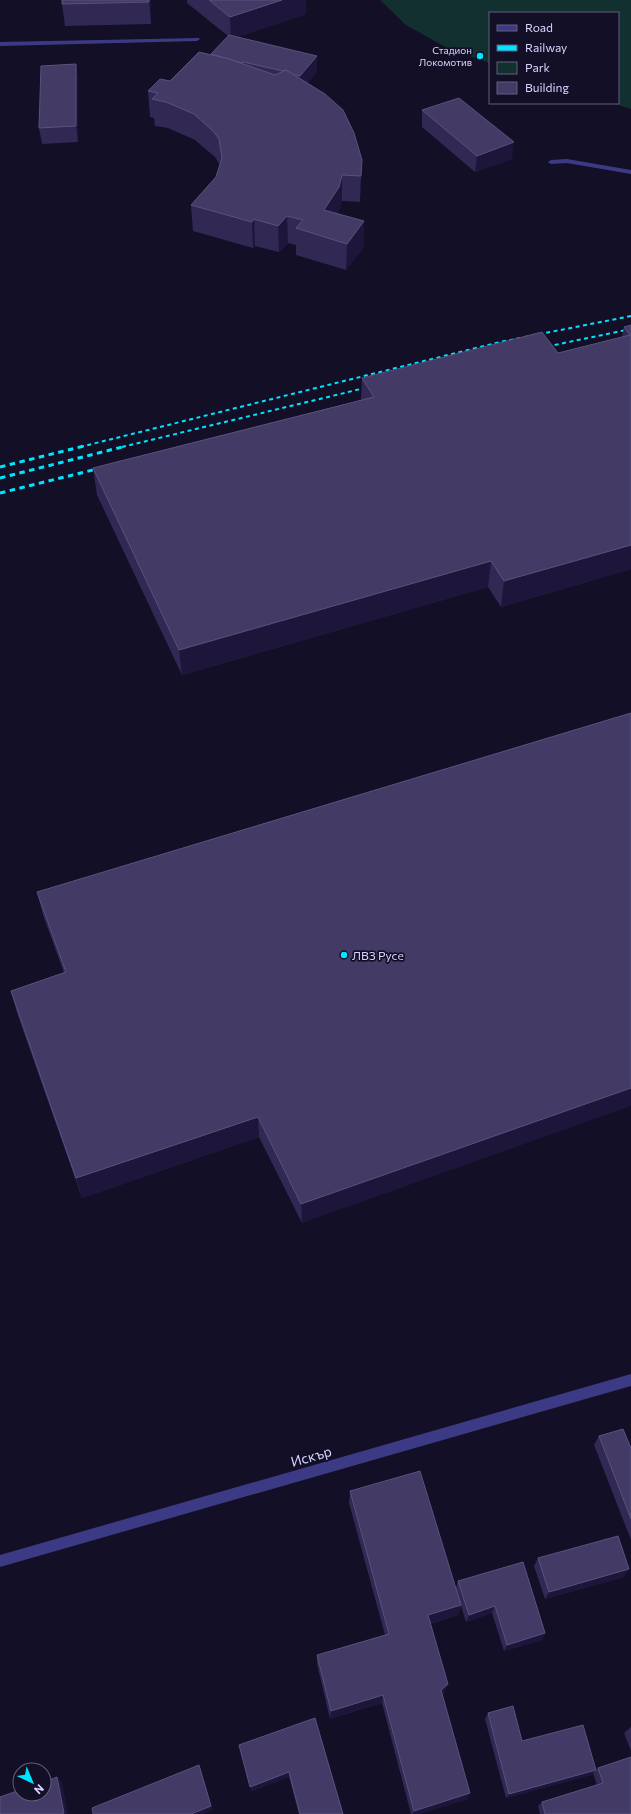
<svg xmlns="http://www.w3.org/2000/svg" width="631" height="1814" viewBox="0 0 631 1814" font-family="Commissioner,sans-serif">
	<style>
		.green { fill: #12302f }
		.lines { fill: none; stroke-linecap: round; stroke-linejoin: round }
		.lane { fill: #3d3a85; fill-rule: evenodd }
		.street { fill: #3d3a85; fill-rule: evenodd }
		.rail-far1 { stroke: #00e5ff; stroke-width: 2; stroke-dasharray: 4 3.5; stroke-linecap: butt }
		.rail { stroke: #00e5ff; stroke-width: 3; stroke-dasharray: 5.5 4.5; stroke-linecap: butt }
		.wall { fill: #312854 }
		.shaded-wall { fill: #1d163a }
		.building { fill: #433a66; stroke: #5a527e }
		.poi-dot { fill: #00e5ff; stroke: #130f26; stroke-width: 1.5 }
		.labels { text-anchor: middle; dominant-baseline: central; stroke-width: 3.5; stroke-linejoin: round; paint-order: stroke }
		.far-poi-label { font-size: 10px; fill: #d9d4ff; stroke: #130f26; text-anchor: end }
		.poi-label { font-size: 12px; fill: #d9d4ff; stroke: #130f26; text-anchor: start }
		.near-street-label { font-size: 14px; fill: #d9d4ff; stroke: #130f26 }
	</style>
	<rect width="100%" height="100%" fill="#130f26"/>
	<polygon class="green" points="380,0 631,0 631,109 613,103 618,103 618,13 490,13 490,63 449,49 406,25"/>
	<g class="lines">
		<g class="lane">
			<polygon points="199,38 200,39 197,41 0,46 0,42"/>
			<polygon points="567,159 631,170 631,174 567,163 551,164 548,162 551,160"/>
		</g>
		<polygon class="street" points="631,1374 631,1386 0,1567 0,1555"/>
		<g class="rail-far1">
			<polyline points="540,348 631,329"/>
			<polyline points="80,447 500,342 631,316"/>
			<polyline points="122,447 373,386"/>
		</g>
		<g class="rail">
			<polyline points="0,467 84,446"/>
			<polyline points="0,478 126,446"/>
			<polyline points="0,493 105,467"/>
		</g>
	</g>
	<g class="wall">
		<polygon points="62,0 151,0 151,24 65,26 62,4"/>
		<polygon points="187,0 306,0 306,14 237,37 317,72 307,83 362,160 360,202 342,201 338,213 364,247 346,270 296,255 296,245 288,243 279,252 255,246 253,248 193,231 191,205 216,177 220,165 215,157 195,140 168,128 155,126 154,118 150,117 148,91 170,81 211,54 228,36 187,3"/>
		<polygon points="76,64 78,81 78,142 42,144 39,128"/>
		<polygon points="422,110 512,159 475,172 422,127"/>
		<polygon points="631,325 631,569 501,607 488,587 182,675 97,495 93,468 361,400 362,378 558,353 622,337 624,327"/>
		<polygon points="631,713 302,1223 259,1137 82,1198 17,1013 11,991 64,973 43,915 37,892"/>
		<polygon points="599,1436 631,1448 631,1540 594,1445"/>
		<polygon points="350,1491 456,1588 458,1581 545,1633 542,1640 504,1651 492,1613 466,1622 461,1606 458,1615 430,1624 445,1692 442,1694 467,1799 419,1814 411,1814 382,1703 330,1719 317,1664 317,1655 385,1635 349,1503"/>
		<polygon points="538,1558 624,1577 545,1599 534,1566"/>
		<polygon points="488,1713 522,1741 596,1770 598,1768 631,1814 540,1814 538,1806 542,1802 597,1785 593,1773 591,1775 506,1798 485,1719"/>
		<polygon points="315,1718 343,1814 299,1814 289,1777 252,1791 239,1745"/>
		<polygon points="631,1727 631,1751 624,1733"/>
	</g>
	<g class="shaded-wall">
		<polygon points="149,0 151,0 151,24 149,2"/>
		<polygon points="282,0 306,0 306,14 231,39 230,17"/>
		<polygon points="317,56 317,72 300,92 300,76"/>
		<polygon points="76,64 78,81 78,142 76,126"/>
		<polygon points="514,142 512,159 475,172 477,156"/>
		<polygon points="362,160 361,187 360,202 361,176"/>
		<polygon points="342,175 342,201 338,214 324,210"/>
		<polygon points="287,216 288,243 279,252 278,226"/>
		<polygon points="254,219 255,246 253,248 252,222"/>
		<polygon points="364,221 364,247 346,270 347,244"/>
		<polygon points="631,545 631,569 501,607 504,581"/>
		<polygon points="491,561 488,587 182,675 179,650"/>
		<polygon points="631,1088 631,1106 302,1223 301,1204"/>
		<polygon points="258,1117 259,1137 82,1198 76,1178"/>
		<polygon points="629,1569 624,1577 545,1599 549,1592"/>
		<polygon points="461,1605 458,1615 425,1625 428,1615"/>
		<polygon points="495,1606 492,1613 466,1622 469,1615"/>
		<polygon points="545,1633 542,1640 504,1651 507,1645"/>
		<polygon points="448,1684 445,1692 438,1698 441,1690"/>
		<polygon points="383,1695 382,1703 330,1719 331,1711"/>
		<polygon points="199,1765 201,1770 213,1810 203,1814 191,1814"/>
		<polygon points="596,1770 591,1775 506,1798 509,1794"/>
		<polygon points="289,1772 289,1777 252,1791 250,1787"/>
		<polygon points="57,1777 62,1782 68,1814 62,1814"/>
		<polygon points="470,1793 467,1799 419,1814 413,1814 414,1811"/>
	</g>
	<g class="building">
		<polygon points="62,0 149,0 149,2 62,4"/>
		<polygon points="209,0 282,0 230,17"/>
		<polygon points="229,35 317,56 300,76 292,74 286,70 283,71 243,62 242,63 229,59 211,54"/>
		<polygon points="199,52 229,59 275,75 286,70 325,94 343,110 354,133 362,160 361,176 342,175 339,187 324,210 364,221 347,244 296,228 303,220 287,216 278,226 254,219 252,222 191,205 216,177 222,158 219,139 213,131 194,114 166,102 152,99 158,93 148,91 160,79 170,81"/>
		<polygon points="76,64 76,126 39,128 41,66"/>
		<polygon points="459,98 514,142 477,156 422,110"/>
		<polygon points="631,325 631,545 504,581 491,561 179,650 93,468 374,397 362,378 542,332 558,353 630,335 624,327"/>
		<polygon points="631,713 631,1088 301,1204 258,1117 76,1178 11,991 66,972 37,892"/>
		<polygon points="623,1429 631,1448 631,1519 599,1436"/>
		<polygon points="420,1471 461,1605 428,1615 448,1684 441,1690 470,1793 414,1811 383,1695 331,1711 317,1655 389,1634 350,1491"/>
		<polygon points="618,1536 629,1569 549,1592 538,1558"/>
		<polygon points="523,1562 545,1633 507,1645 495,1606 469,1615 458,1581"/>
		<polygon points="513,1706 522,1741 583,1725 596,1770 509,1794 488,1713"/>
		<polygon points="315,1718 343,1814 300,1814 289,1772 250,1787 239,1745"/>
		<polygon points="631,1757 631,1814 545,1814 542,1802 603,1783 598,1768"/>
		<polygon points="199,1765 211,1806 191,1814 93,1814 92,1808"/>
		<polygon points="57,1777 64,1813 62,1814 0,1814 0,1797 20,1790 20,1794 44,1794 44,1782"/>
	</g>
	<g class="poi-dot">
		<circle cx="480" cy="56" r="4"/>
		<circle cx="344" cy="955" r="4"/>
	</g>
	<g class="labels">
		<g class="far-poi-label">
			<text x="472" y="50">Стадион<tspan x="472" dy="12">Локомотив</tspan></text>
		</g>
		<g class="poi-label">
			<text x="352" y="955">ЛВЗ Русе</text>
		</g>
		<g class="near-street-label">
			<text transform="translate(311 1456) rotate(-16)">Искър</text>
		</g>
	</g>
	<rect x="489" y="12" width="130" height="92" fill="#130f26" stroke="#625e7d"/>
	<rect x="497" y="25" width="20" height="6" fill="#3d3a85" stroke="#625e7d"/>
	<text x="525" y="32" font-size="12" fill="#d9d4ff">Road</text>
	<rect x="497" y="45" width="20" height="6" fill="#00e5ff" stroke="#625e7d"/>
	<text x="525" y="52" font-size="12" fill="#d9d4ff">Railway</text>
	<rect x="497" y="62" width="20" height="12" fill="#12302f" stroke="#625e7d"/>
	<text x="525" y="72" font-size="12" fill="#d9d4ff">Park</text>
	<rect x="497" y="82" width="20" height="12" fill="#433a66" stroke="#625e7d"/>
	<text x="525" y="92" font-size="12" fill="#d9d4ff">Building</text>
	<g transform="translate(32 1782) rotate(136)"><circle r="19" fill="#130f26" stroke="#625e7d"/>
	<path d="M0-3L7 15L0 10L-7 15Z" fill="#00e5ff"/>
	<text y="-6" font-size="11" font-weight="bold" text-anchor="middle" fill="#d9d4ff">N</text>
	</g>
</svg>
